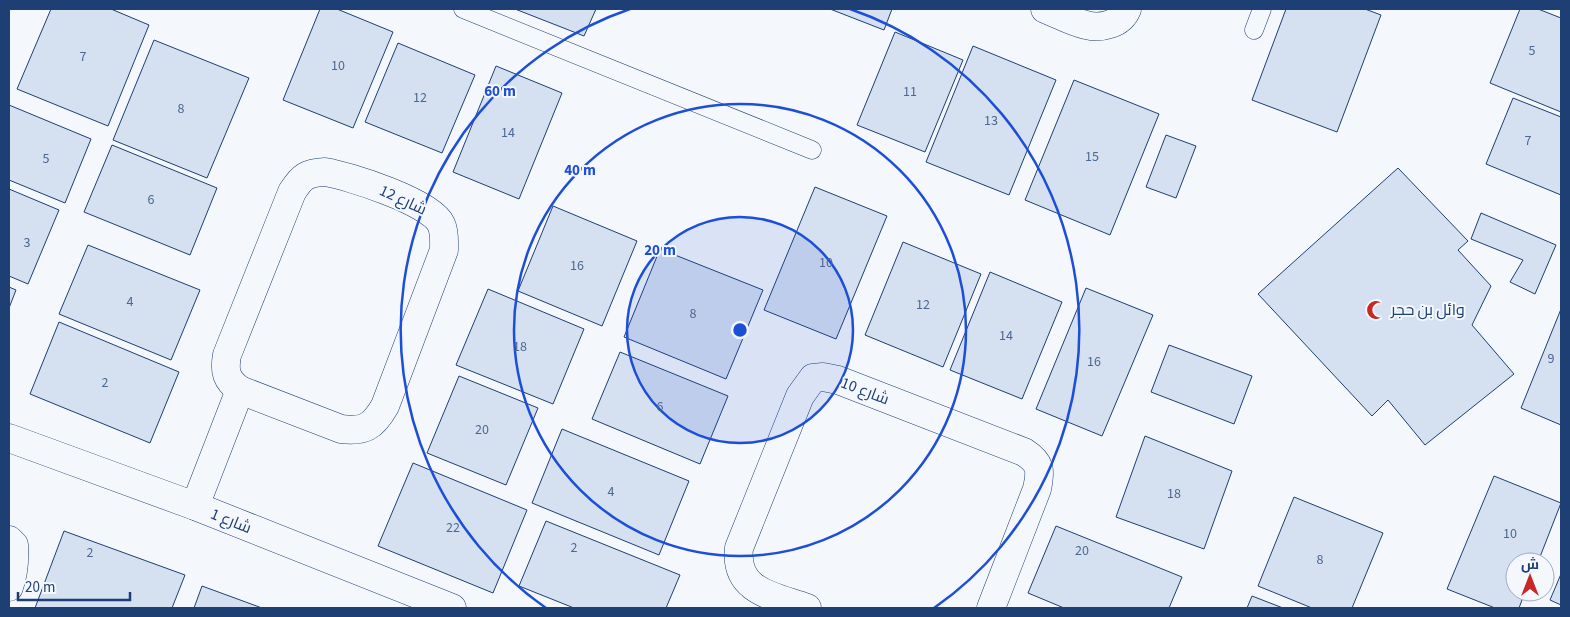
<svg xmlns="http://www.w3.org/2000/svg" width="1570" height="617" viewBox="0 0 1570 617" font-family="'Source Sans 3',Cairo,sans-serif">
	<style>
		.building { fill: #d5e0f0; stroke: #1d3f73 }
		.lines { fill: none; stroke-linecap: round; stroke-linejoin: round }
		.lane-casing { stroke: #1d3f73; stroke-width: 19 }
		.street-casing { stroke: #1d3f73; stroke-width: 29 }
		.lane { stroke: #f4f7fb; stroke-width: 18 }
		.street { stroke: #f4f7fb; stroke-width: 28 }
		.ring { fill: none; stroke: #1d4ed8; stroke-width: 2.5 }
		.labels { text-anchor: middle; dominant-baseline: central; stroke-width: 4; stroke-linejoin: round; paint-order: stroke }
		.number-label { font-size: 14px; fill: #4b6792 }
		.street-label { font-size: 16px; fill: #1d3f73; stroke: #f4f7fb }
		.poi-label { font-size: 16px; fill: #1d3f73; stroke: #f4f7fb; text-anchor: start }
		.centre { fill: #1d4ed8; stroke: #f4f7fb; stroke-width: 2.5 }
		.ring-label { font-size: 15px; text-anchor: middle; font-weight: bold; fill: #1d4ed8; stroke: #f4f7fb; stroke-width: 4; stroke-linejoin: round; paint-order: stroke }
	</style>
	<rect width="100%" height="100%" fill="#f4f7fb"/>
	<g class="building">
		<polygon points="51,9 111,9 149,25 108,126 17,89"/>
		<polygon points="320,9 337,9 393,32 353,128 283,100"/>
		<polygon points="515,9 596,9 584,36"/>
		<polygon points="830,9 892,9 884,30"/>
		<polygon points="1286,9 1365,9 1381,15 1337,132 1252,100"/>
		<polygon points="1520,9 1538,9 1561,18 1561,112 1490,83"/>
		<polygon points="895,32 963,60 925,152 857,125"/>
		<polygon points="154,40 249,78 207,178 113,140"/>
		<polygon points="398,43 475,75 442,153 365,122"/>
		<polygon points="973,46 1056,80 1009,195 926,162"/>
		<polygon points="496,66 562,93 519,199 453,172"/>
		<polygon points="1074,80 1159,114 1110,235 1025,200"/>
		<polygon points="1513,98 1561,117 1561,195 1486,164"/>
		<polygon points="9,105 91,139 65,203 9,180"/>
		<polygon points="1166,135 1196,146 1176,198 1146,187"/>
		<polygon points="112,145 217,188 190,255 84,212"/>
		<polygon points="1398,168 1468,241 1458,250 1491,286 1472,325 1514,374 1425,445 1388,400 1372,416 1258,294"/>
		<polygon points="815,187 887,216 836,339 764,310"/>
		<polygon points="9,189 59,210 28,284 9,276"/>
		<polygon points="553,206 637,241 602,326 518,291"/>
		<polygon points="1481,213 1556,245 1535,294 1510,282 1523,260 1471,239"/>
		<polygon points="903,242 981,274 943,367 865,335"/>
		<polygon points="88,245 200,290 171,360 59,314"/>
		<polygon points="660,249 763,290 726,379 624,337"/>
		<polygon points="990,272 1062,302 1022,399 950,370"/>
		<polygon points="9,287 16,290 9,308"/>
		<polygon points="1086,288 1153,315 1102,436 1036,409"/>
		<polygon points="488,289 584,329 553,404 456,365"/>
		<polygon points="1561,309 1561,425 1521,408"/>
		<polygon points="59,322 179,372 150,443 30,394"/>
		<polygon points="1169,345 1252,376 1234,424 1151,392"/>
		<polygon points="620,352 728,396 700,464 592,419"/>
		<polygon points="459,376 538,408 506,485 427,453"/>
		<polygon points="562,429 689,481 659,555 532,503"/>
		<polygon points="1145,436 1232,471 1204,549 1116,517"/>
		<polygon points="413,463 527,510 493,593 378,546"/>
		<polygon points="1494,476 1561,503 1538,562 1515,562 1515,592 1525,592 1519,608 1495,608 1447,589"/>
		<polygon points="1294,497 1383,533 1352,608 1312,608 1258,586"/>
		<polygon points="546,521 680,575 666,608 574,608 519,586"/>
		<polygon points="1056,526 1182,577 1169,608 1064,608 1028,593"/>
		<polygon points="64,531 185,575 172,608 35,608"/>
		<polygon points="1561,574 1561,605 1550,600"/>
		<polygon points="202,586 262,608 194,608"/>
		<polygon points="1252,596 1283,608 1247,608"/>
	</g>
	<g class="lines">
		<g class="lane-casing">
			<g id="lane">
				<polyline points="463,9 812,150"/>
				<polyline points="1254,30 1262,9"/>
			</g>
		</g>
		<g class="street-casing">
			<g id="street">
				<path d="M 1045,9 C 1058,14 1072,22 1086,25 C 1101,29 1121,24 1127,9"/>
				<path d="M 325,172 C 349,176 431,202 441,224 C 445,232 444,242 444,250 L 385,406 C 373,427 364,432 341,429 L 240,390 C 226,380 224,371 227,355 L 292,192 C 302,176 307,173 325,172 Z"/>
				<polyline points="9,438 195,506 452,608"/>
				<polyline points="195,506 240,390"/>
				<path d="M 9,540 L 14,545 C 15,561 14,573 9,587"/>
				<path d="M 807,608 C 774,596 734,592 739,548 L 800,396 L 813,378 L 823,377 L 838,380 L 1024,452 C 1041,463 1041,470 1037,489 L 991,608"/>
			</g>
		</g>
		<use href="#lane" class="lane"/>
		<use href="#street" class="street"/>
	</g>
	<circle cx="740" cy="330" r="113" fill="#1d4ed8" fill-opacity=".12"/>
	<g class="ring">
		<circle cx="740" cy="330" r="113"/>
		<circle cx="740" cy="330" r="226"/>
		<path d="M546 608A339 339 0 0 1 630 9M850 9A339 339 0 0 1 934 608"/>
	</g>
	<defs>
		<g id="mosque-bare" transform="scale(1.5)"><path d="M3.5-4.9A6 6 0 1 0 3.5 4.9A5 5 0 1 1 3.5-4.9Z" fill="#c62828" stroke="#f4f7fb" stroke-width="2.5" paint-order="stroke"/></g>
	</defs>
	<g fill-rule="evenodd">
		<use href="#mosque-bare" x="1376" y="310"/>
	</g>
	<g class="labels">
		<g class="number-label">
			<text x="1532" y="51">5</text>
			<text x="83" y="57">7</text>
			<text x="338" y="66">10</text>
			<text x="910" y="92">11</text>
			<text x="420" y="98">12</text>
			<text x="181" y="109">8</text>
			<text x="991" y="121">13</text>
			<text x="508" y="133">14</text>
			<text x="1528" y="141">7</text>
			<text x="1092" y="157">15</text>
			<text x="46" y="159">5</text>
			<text x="151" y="200">6</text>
			<text x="27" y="243">3</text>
			<text x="826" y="263">10</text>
			<text x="577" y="266">16</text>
			<text x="130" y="302">4</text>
			<text x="923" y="305">12</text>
			<text x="693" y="314">8</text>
			<text x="1006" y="336">14</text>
			<text x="520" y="347">18</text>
			<text x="1551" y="359">9</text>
			<text x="1094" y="362">16</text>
			<text x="105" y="383">2</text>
			<text x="660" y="407">6</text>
			<text x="482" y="430">20</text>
			<text x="611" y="492">4</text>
			<text x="1174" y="494">18</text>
			<text x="453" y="528">22</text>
			<text x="1510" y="534">10</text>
			<text x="574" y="548">2</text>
			<text x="1082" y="551">20</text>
			<text x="90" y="553">2</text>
			<text x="1320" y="560">8</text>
		</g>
		<g class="street-label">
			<text transform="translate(403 200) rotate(25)">شارع 12</text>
			<text transform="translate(865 391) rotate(21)">شارع 10</text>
			<text transform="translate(231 521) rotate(22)">شارع 1</text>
		</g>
		<g class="poi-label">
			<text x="1391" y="310">وائل بن حجر</text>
		</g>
	</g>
	<circle cx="740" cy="330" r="8" class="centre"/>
	<g class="ring-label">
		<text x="500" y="96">60 m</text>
		<text x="580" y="175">40 m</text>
		<text x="660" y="255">20 m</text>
	</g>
	<rect width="1570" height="617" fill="none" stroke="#1d3f73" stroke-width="20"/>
	<g transform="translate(1530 577)"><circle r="24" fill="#f4f7fb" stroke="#9eadc5"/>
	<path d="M0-4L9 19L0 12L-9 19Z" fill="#c62828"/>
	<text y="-8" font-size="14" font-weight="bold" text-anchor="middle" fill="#1d3f73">ش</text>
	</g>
	<path d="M18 592v8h112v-8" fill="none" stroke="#1d3f73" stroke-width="2.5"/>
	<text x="25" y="592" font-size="15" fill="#1d3f73" stroke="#f4f7fb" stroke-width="4" paint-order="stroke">20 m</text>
</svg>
